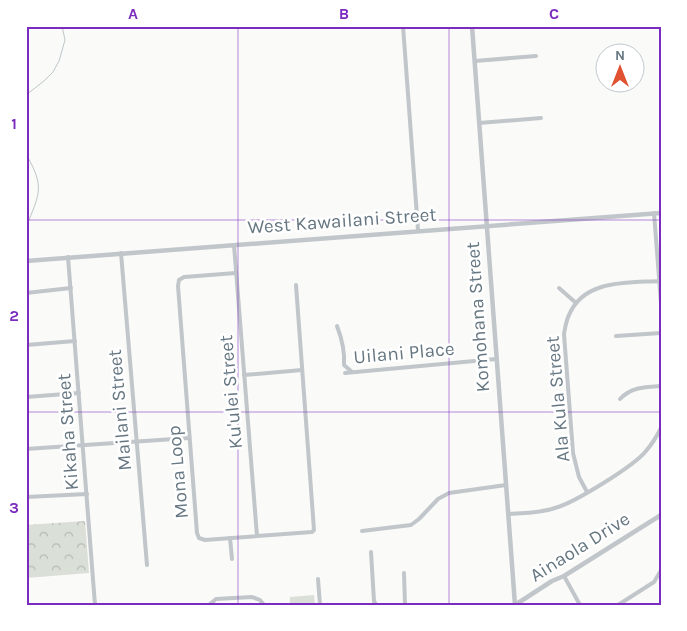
<svg xmlns="http://www.w3.org/2000/svg" width="687" height="631" viewBox="0 0 687 631" font-family="Karla,sans-serif">
	<style>
		.grass { fill: #dadfd7 }
		.forest { fill: url(#forest-crowns) }
		.lines { fill: none; stroke-linecap: round; stroke-linejoin: round }
		.stream { stroke: #bbc7cb; stroke-width: 1 }
		.minor { stroke: #c1c6ca; stroke-width: 4 }
		.tertiary { stroke: #c1c6ca; stroke-width: 4.5 }
		.grid { fill: none; stroke: #7b2cbf; stroke-width: 1; stroke-opacity: 0.55 }
		.labels { text-anchor: middle; dominant-baseline: central; stroke-width: 5; stroke-linejoin: round; paint-order: stroke }
		.street-label { font-size: 19px; fill: #667782; stroke: #fff }
		.neatline { fill: none; stroke: #7b2cbf; stroke-width: 2 }
		.grid-label { font-size: 16px; text-anchor: middle; font-weight: bold; fill: #7b2cbf }
	</style>
	<defs>
		<pattern id="forest-crowns" width="20" height="18" patternUnits="userSpaceOnUse" patternTransform="scale(1.25)"><rect width="20" height="18" fill="#dadfd7"/><path d="M2 6a3 3 0 1 1 6 0M12 15a3 3 0 1 1 6 0" fill="none" stroke="#b5bab4"/></pattern>
	</defs>
	<rect width="100%" height="100%" fill="#fafaf8"/>
	<polygon class="grass" points="314,595 315,605 290,605 290,597"/>
	<polygon class="forest" points="85,521 89,573 26,578 26,525"/>
	<g class="lines">
		<g class="stream">
			<polyline points="26,95 44,81 53,72 59,61 65,40 62,26"/>
			<path d="M 26,154 C 45,187 40,193 26,227"/>
		</g>
		<g class="minor">
			<polyline points="403,26 418,230"/>
			<polyline points="475,61 536,56"/>
			<polyline points="479,123 541,118"/>
			<polyline points="654,213 661,303"/>
			<polyline points="234,245 257,536"/>
			<polyline points="121,253 147,565"/>
			<polyline points="68,257 95,605"/>
			<polyline points="236,273 184,277 179,280 178,286 197,533 199,538 205,540 312,532 314,530 296,285"/>
			<polyline points="559,288 576,303"/>
			<polyline points="26,293 71,288"/>
			<path d="M 337,326 C 342,339 345,351 344,365 L 352,372"/>
			<polyline points="616,336 661,333"/>
			<polyline points="26,345 75,341"/>
			<polyline points="345,373 496,359"/>
			<polyline points="244,375 302,370"/>
			<polyline points="26,397 79,393"/>
			<path d="M 620,399 C 631,387 645,387 661,386"/>
			<polyline points="26,449 189,438"/>
			<path d="M 587,492 L 579,477 L 573,453 L 564,334 C 565,328 566,321 569,315 C 584,279 628,283 661,281"/>
			<polyline points="26,497 87,494"/>
			<path d="M 509,514 C 524,513 540,513 555,508 C 574,503 634,466 646,451 C 652,444 657,436 661,428"/>
			<polyline points="362,531 411,525 419,519 438,499 449,493 506,485"/>
			<polyline points="230,538 232,559"/>
			<polyline points="371,552 374,601 376,605"/>
			<polyline points="404,573 405,605"/>
			<polyline points="564,576 580,605"/>
			<polyline points="318,579 320,605"/>
			<polyline points="209,605 216,599 252,597 260,600 264,605"/>
			<polyline points="618,605 654,582 660,572"/>
		</g>
		<g class="tertiary">
			<polyline points="472,26 515,605"/>
			<polyline points="26,261 661,213"/>
			<polyline points="515,605 552,581 564,576 661,515"/>
		</g>
	</g>
	<path class="grid" d="M 238,26 L 238,605M 449,26 L 449,605M 26,220 L 661,220M 26,412 L 661,412"/>
	<g class="labels">
		<g class="street-label">
			<text transform="translate(342 221) rotate(-4)">West Kawailani Street</text>
			<text transform="translate(478 317) rotate(-94)">Komohana Street</text>
			<text transform="translate(404 353) rotate(-5)">Uilani Place</text>
			<text transform="translate(231 392) rotate(-95)">Ku'ulei Street</text>
			<text transform="translate(558 399) rotate(-95)">Ala Kula Street</text>
			<text transform="translate(120 410) rotate(-95)">Mailani Street</text>
			<text transform="translate(68 432) rotate(-94)">Kikaha Street</text>
			<text transform="translate(178 472) rotate(-95)">Mona Loop</text>
			<text transform="translate(580 547) rotate(-32)">Ainaola Drive</text>
		</g>
	</g>
	<rect width="687" height="631" fill="none" stroke="#ffffff" stroke-width="55"/>
	<g transform="translate(620 68)"><circle r="24" fill="#ffffff" stroke="#c2c9cd"/>
	<path d="M0-4L9 19L0 12L-9 19Z" fill="#e05232"/>
	<text y="-8" font-size="14" font-weight="bold" text-anchor="middle" fill="#667782">N</text>
	</g>
	<rect x="28" y="28" width="632" height="576" class="neatline"/>
	<g class="grid-label">
		<text x="133" y="19">A</text>
		<text x="344" y="19">B</text>
		<text x="554" y="19">C</text>
		<text x="14" y="129">1</text>
		<text x="14" y="321">2</text>
		<text x="14" y="513">3</text>
	</g>
</svg>
